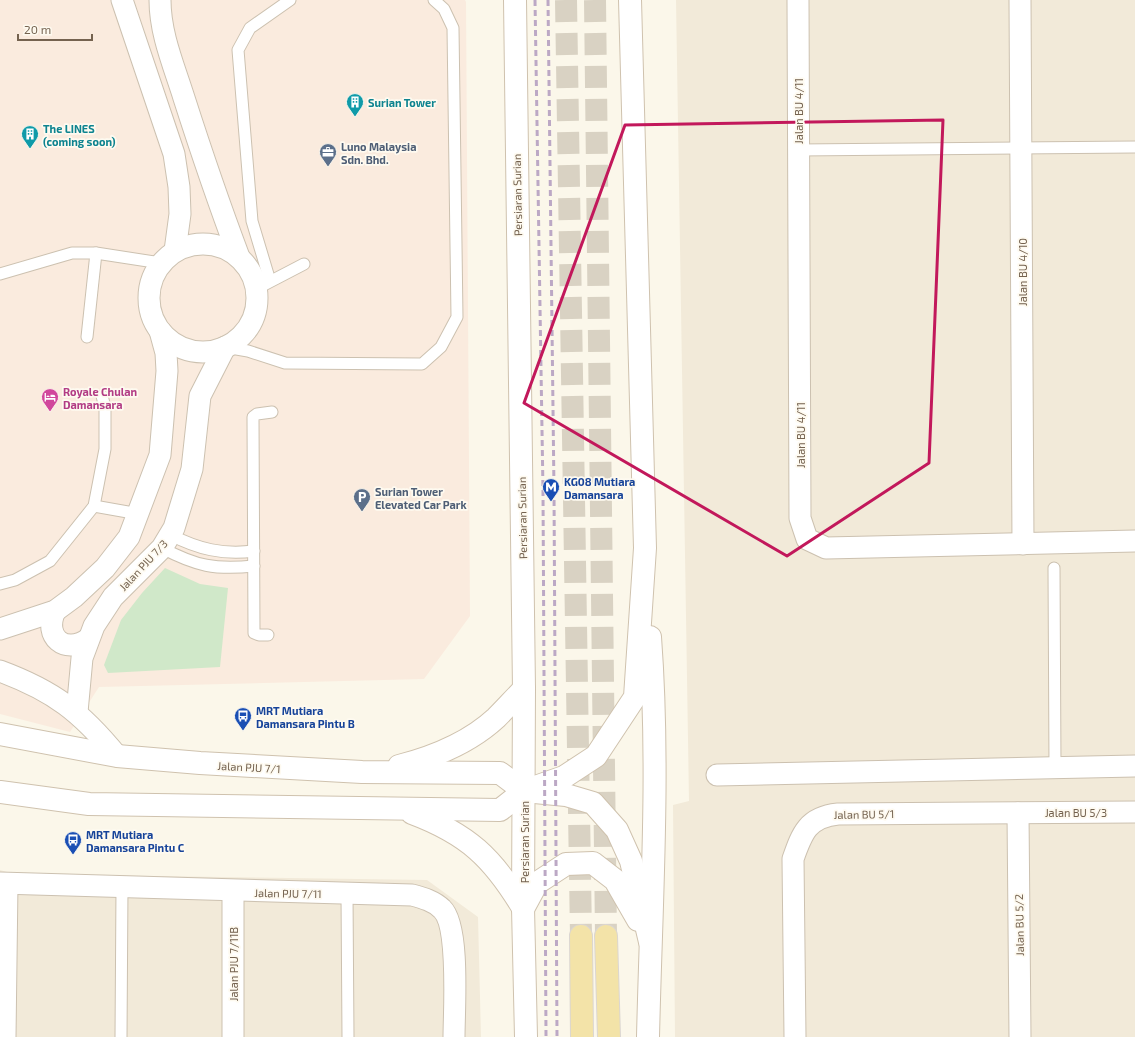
<svg xmlns="http://www.w3.org/2000/svg" width="1135" height="1037" viewBox="0 0 1135 1037" font-family="'Exo 2',sans-serif">
	<style>
		.residential { fill: #f2ead9 }
		.commercial { fill: #faebde }
		.green { fill: #d0e8c9 }
		.lines { fill: none; stroke-linecap: round; stroke-linejoin: round }
		.primary-tunnel { stroke: #d9d2c3; stroke-width: 22; stroke-dasharray: 22 11; stroke-linecap: butt }
		.lane-casing { stroke: #ccc1b0; stroke-width: 13 }
		.street-casing { stroke: #ccc1b0; stroke-width: 23 }
		.secondary-casing { stroke: #cfc2ae; stroke-width: 24 }
		.primary-casing { stroke: #dbd6d1; stroke-width: 24 }
		.lane { stroke: #fff; stroke-width: 11 }
		.street { stroke: #fff; stroke-width: 21 }
		.secondary { stroke: #fff; stroke-width: 22 }
		.primary { stroke: #f3e3a8; stroke-width: 22 }
		.rail { stroke: #bca8c5; stroke-width: 3; stroke-dasharray: 6 4; stroke-linecap: butt }
		.marked { fill: none; stroke: #c2185b; stroke-width: 3; stroke-linejoin: round }
		.labels { text-anchor: middle; dominant-baseline: central; stroke-width: 3.5; stroke-linejoin: round; paint-order: stroke }
		.culture-label { font-size: 11px; font-weight: bold; fill: #0d838f; stroke: #fefaf0; text-anchor: start }
		.street-label { font-size: 11px; fill: #74624f; stroke: #fefaf0 }
		.service-label { font-size: 11px; font-weight: bold; fill: #4e5e75; stroke: #fefaf0; text-anchor: start }
		.hotel-label { font-size: 11px; font-weight: bold; fill: #b23c85; stroke: #fefaf0; text-anchor: start }
		.transit-label { font-size: 11px; font-weight: bold; fill: #164399; stroke: #fefaf0; text-anchor: start }
	</style>
	<rect width="100%" height="100%" fill="#fbf7ea"/>
	<g class="residential">
		<polygon points="676,0 1135,0 1135,1037 675,1037 673,805 689,801"/>
		<polygon points="0,870 14,874 427,880 478,917 481,1037 0,1037"/>
	</g>
	<polygon class="commercial" points="0,0 465,0 466,2 470,616 424,679 99,687 70,732 0,714"/>
	<polygon class="green" points="165,568 200,584 228,588 220,667 108,673 104,665 121,620 142,593"/>
	<g class="lines">
		<g class="primary-tunnel">
			<polyline points="566,0 581,936"/>
			<polyline points="595,0 606,936"/>
		</g>
		<g class="lane-casing">
			<g id="lane">
				<polyline points="799,150 1135,147"/>
				<polyline points="0,274 72,253 96,253 161,263"/>
				<polyline points="270,281 252,221 238,50 250,28 290,0"/>
				<polyline points="256,289 304,264"/>
				<polyline points="87,337 96,253"/>
				<polyline points="225,347 248,351 285,363 422,364 441,347 457,317 453,28 444,9 434,0"/>
				<polyline points="94,506 139,514"/>
				<path d="M 171,535 C 198,549 223,555 254,551"/>
				<path d="M 162,548 C 196,566 215,570 254,566"/>
				<polyline points="1054,568 1055,767"/>
				<polyline points="0,584 15,580 50,561 94,506 105,449 105,407 102,396"/>
				<polyline points="268,635 259,635 254,633 253,417 257,414 272,412"/>
				<polyline points="347,894 348,1037"/>
				<polyline points="121,1037 122,888"/>
			</g>
		</g>
		<g class="street-casing">
			<g id="street">
				<polyline points="122,0 174,154 179,187 180,214 175,251"/>
				<path d="M 160,0 C 160,34 174,66 184,98 C 201,151 219,204 239,257"/>
				<polyline points="798,0 800,518 807,539 826,548 1135,541"/>
				<polyline points="1020,0 1023,544"/>
				<circle cx="203" cy="298" r="54"/>
				<path d="M 55,611 C 43,637 65,655 88,639"/>
				<polyline points="0,629 55,611 74,597 105,568 129,537 160,455 167,371 166,353 160,331"/>
				<path d="M 0,671 C 54,691 81,712 117,756"/>
				<polyline points="77,712 82,658 94,626 113,597 162,548 174,528 192,469 200,396 225,347"/>
				<polyline points="717,775 1135,766"/>
				<polyline points="1018,813 1020,1037"/>
				<path d="M 0,883 L 412,895 C 423,898 434,901 442,909 C 460,926 454,1011 454,1037"/>
				<polyline points="233,891 233,1037"/>
				<polyline points="5,1037 7,884"/>
				<path d="M 795,1037 L 793,859 C 802,833 808,817 838,814 L 1135,812"/>
			</g>
		</g>
		<g class="secondary-casing">
			<g id="secondary">
				<polyline points="515,0 524,689 523,908 526,1037"/>
				<polyline points="0,734 117,756 200,763 362,772 500,773 524,791 566,795 593,803 617,830 631,861 650,942"/>
				<path d="M 399,766 C 434,757 469,743 496,718 C 505,709 514,699 524,689"/>
				<polyline points="0,792 89,804 500,810 524,791 564,777 596,756 635,697 645,548 630,0"/>
				<path d="M 412,813 C 468,834 493,858 523,908"/>
				<polyline points="524,907 537,883 566,864 593,863 615,880 638,920"/>
				<path d="M 648,1037 C 651,904 660,770 650,637"/>
			</g>
		</g>
		<g class="primary-casing">
			<g id="primary">
				<polyline points="581,936 582,1037"/>
				<polyline points="606,936 609,1037"/>
			</g>
		</g>
		<use href="#lane" class="lane"/>
		<use href="#street" class="street"/>
		<use href="#secondary" class="secondary"/>
		<use href="#primary" class="primary"/>
		<g class="rail">
			<polyline points="535,0 543,491 546,1037"/>
			<polyline points="548,0 554,490 557,1037"/>
		</g>
	</g>
	<path class="marked" d="M 943,120 L 929,463 L 787,556 L 524,403 L 625,125 Z"/>
	<defs>
		<g id="building-pin" transform="scale(0.9)"><path d="M0 17L-7.5 6A9.5 9.5 0 1 1 7.5 6Z" fill="#0f9aa8" stroke="#fefaf0"/><path d="M-4-6H4V6H1V3H-1V6H-4ZM-2.5-4.3h1.7v1.8h-1.7ZM.8-4.3h1.7v1.8H.8ZM-2.5-1h1.7V.8h-1.7ZM.8-1h1.7V.8H.8Z" fill="#fff"/></g>
		<g id="office-pin" transform="scale(0.9)"><path d="M0 17L-7.5 6A9.5 9.5 0 1 1 7.5 6Z" fill="#5c6f8a" stroke="#fefaf0"/><path d="M-6-3h4V-5.5h4V-3h4V5H-6ZM-1-4.5V-3h2v-1.5ZM-6 0V1H6V0Z" fill="#fff"/></g>
		<g id="hotel-pin" transform="scale(0.9)"><path d="M0 17L-7.5 6A9.5 9.5 0 1 1 7.5 6Z" fill="#d1479c" stroke="#fefaf0"/><path d="M-6-4.5h1.5V1H6V5H4.5V3h-9V5H-6ZM-4 0a1.8 1.8 0 1 1 3.6 0ZM.5 0V-2.5h3Q6-2.5 6 0Z" fill="#fff"/></g>
		<g id="metro-pin" transform="scale(0.9)"><path d="M0 17L-7.5 6A9.5 9.5 0 1 1 7.5 6Z" fill="#1a4fb4" stroke="#fefaf0"/><path d="M-5.5 5V-5H-3L0 0L3-5H5.5V5H3V-.5L0 4L-3-.5V5Z" fill="#fff"/></g>
		<g id="parking-pin" transform="scale(0.9)"><path d="M0 17L-7.5 6A9.5 9.5 0 1 1 7.5 6Z" fill="#5c6f8a" stroke="#fefaf0"/><path d="M-3.5-5.5H1a3.5 3.5 0 0 1 0 7H-1V5.5H-3.5ZM-1-3.4V-.6H.8a1.4 1.4 0 0 0 0-2.8Z" fill="#fff"/></g>
		<g id="bus-pin" transform="scale(0.9)"><path d="M0 17L-7.5 6A9.5 9.5 0 1 1 7.5 6Z" fill="#1a4fb4" stroke="#fefaf0"/><path d="M-5-6H5V4H4V6H2V4H-2V6H-4V4H-5ZM-3.5-4V0h7V-4ZM-3.5 1.2v1.5H-2V1.2ZM2 1.2v1.5H3.5V1.2Z" fill="#fff"/></g>
	</defs>
	<g fill-rule="evenodd">
		<use href="#building-pin" x="355" y="102"/>
		<use href="#building-pin" x="30" y="134"/>
		<use href="#office-pin" x="328" y="152"/>
		<use href="#hotel-pin" x="50" y="397"/>
		<use href="#metro-pin" x="551" y="487"/>
		<use href="#parking-pin" x="362" y="497"/>
		<use href="#bus-pin" x="243" y="716"/>
		<use href="#bus-pin" x="73" y="840"/>
	</g>
	<g class="labels">
		<g class="culture-label">
			<text x="368" y="102">Surian Tower</text>
			<text x="43" y="128">The LINES<tspan x="43" dy="13">(coming soon)</tspan></text>
		</g>
		<g class="street-label">
			<text transform="translate(798 111) rotate(-90)">Jalan BU 4/11</text>
			<text transform="translate(517 195) rotate(-91)">Persiaran Surian</text>
			<text transform="translate(1022 272) rotate(-90)">Jalan BU 4/10</text>
			<text transform="translate(800 435) rotate(-90)">Jalan BU 4/11</text>
			<text transform="translate(522 518) rotate(-91)">Persiaran Surian</text>
			<text transform="translate(143 565) rotate(-47)">Jalan PJU 7/3</text>
			<text transform="translate(249 767) rotate(3)">Jalan PJU 7/1</text>
			<text x="1076" y="812">Jalan BU 5/3</text>
			<text transform="translate(864 814) rotate(-1)">Jalan BU 5/1</text>
			<text transform="translate(524 842) rotate(-90)">Persiaran Surian</text>
			<text transform="translate(288 893) rotate(1)">Jalan PJU 7/11</text>
			<text transform="translate(1019 925) rotate(-91)">Jalan BU 5/2</text>
			<text transform="translate(233 964) rotate(-90)">Jalan PJU 7/11B</text>
		</g>
		<g class="service-label">
			<text x="341" y="146">Luno Malaysia<tspan x="341" dy="13">Sdn. Bhd.</tspan></text>
			<text x="375" y="491">Surian Tower<tspan x="375" dy="13">Elevated Car Park</tspan></text>
		</g>
		<g class="hotel-label">
			<text x="63" y="391">Royale Chulan<tspan x="63" dy="13">Damansara</tspan></text>
		</g>
		<g class="transit-label">
			<text x="564" y="481">KG08 Mutiara<tspan x="564" dy="13">Damansara</tspan></text>
			<text x="256" y="710">MRT Mutiara<tspan x="256" dy="13">Damansara Pintu B</tspan></text>
			<text x="86" y="834">MRT Mutiara<tspan x="86" dy="13">Damansara Pintu C</tspan></text>
		</g>
	</g>
	<path d="M18 34v6h74v-6" fill="none" stroke="#74624f" stroke-width="2"/>
	<text x="24" y="34" font-size="12" fill="#74624f" stroke="#fefaf0" stroke-width="3" paint-order="stroke">20 m</text>
</svg>
